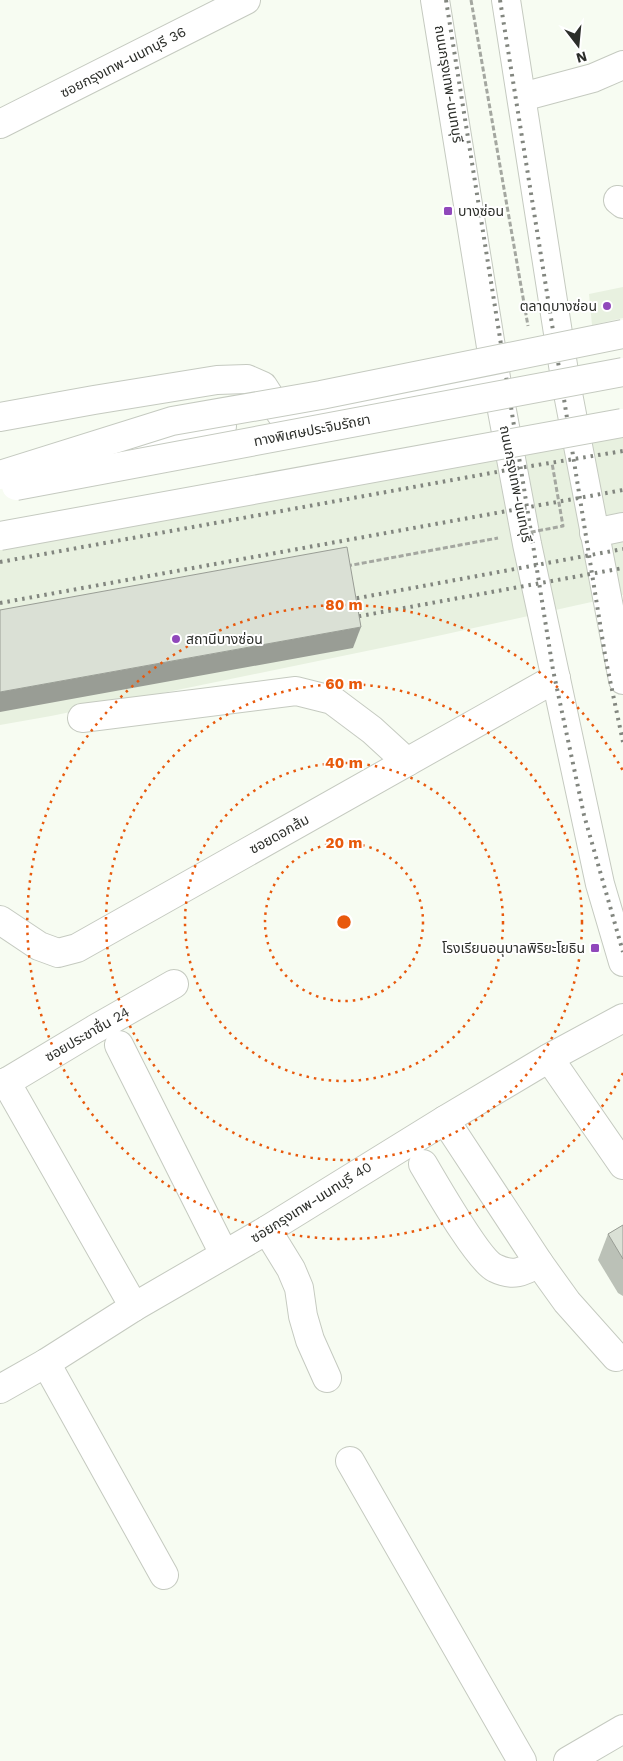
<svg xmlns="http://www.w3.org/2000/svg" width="623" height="1761" viewBox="0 0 623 1761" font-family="'Work Sans','Noto Sans Thai',sans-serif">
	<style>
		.built { fill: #e8f1e0 }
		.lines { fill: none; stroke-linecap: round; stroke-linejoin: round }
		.minor-casing { stroke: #c5cac0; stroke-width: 30 }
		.major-casing { stroke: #c5cac0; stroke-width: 30 }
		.path { stroke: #a4a7a0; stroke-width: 3; stroke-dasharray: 5 2.5; stroke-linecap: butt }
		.minor { stroke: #fff; stroke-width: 28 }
		.major { stroke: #fff; stroke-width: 28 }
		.rail { stroke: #82867f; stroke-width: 4; stroke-dasharray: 2.5 5; stroke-linecap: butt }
		.highway-bridge-casing { stroke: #c5cac0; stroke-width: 30; stroke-linecap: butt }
		.path-bridge { stroke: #a4a7a0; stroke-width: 3; stroke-dasharray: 5 2.5; stroke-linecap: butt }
		.highway-bridge { stroke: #fff; stroke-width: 28 }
		.wall { fill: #bbc1b7 }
		.shaded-wall { fill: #999d95 }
		.building { fill: #dae0d5; stroke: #999d95 }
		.ring { fill: none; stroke: #e8590c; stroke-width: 2.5; stroke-dasharray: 2.5 5 }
		.poi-dot { fill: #9048bb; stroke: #fff; stroke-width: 2 }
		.labels { text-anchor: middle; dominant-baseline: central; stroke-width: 4; stroke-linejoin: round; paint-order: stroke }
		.street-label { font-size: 14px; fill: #2c2e2a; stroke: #fff }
		.poi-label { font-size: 14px; fill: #2c2e2a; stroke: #fff; text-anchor: start }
		.centre { fill: #e8590c; stroke: #fff; stroke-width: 2.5 }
		.ring-label { font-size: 15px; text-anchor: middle; font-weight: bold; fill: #e8590c; stroke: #fff; stroke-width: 4; stroke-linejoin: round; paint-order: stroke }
	</style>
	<rect width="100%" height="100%" fill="#f7fcf2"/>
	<g class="built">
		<polygon points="623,287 623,318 592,325 589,294"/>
		<polygon points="623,433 623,595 410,642 51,716 0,725 0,547"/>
	</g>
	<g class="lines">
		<g class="minor-casing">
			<g id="minor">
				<polyline points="522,97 593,78 623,65"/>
				<polyline points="0,124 246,0"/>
				<polyline points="618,200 623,204"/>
				<polyline points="291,413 484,386"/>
				<polyline points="0,417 94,400 217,380 247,379 263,386 281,414"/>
				<polyline points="136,442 222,426"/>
				<polyline points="594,533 623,527"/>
				<polyline points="82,718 296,691 332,700 372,730 407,762"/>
				<polyline points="0,920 39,946 58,953 77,948 556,678"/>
				<polyline points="119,1045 224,1254"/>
				<polyline points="549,1058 623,1165"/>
				<polyline points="6,1082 134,1307"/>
				<polyline points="0,1086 95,1029 174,984"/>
				<polyline points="445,1120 539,1263 567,1302 616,1357"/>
				<path d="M 423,1164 C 435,1184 478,1260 495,1268 C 513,1277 523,1272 539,1263"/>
				<polyline points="267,1230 291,1269 299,1288 303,1316 310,1340 327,1378"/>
				<polyline points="46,1363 164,1575"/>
				<polyline points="0,1389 46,1363 134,1307 267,1230 445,1120 549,1058 623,1018"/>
				<polyline points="350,1461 522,1761"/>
				<polyline points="568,1761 623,1729"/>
			</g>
		</g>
		<g class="major-casing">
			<g id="major">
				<polyline points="435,0 497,384 527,544 600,884 623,962"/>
				<polyline points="506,0 565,378 623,680"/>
			</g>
		</g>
		<polyline class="path" points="347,566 498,538"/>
		<use href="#minor" class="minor"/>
		<use href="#major" class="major"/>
		<g class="rail">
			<polyline points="446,0 553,670 584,815 623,952"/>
			<polyline points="500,0 606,661 623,742"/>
			<polyline points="0,562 513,469 623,451"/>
			<polyline points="342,601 623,549"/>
			<polyline points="0,603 623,490"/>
			<polyline points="344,619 623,568"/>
		</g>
		<g class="highway-bridge-casing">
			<g id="highway-bridge">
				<polyline points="0,475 172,421 321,395 623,334"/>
				<polyline points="16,486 623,372"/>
				<polyline points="0,536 622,423"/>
			</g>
		</g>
		<g class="path-bridge">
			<polyline points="471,0 528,326"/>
			<polyline points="516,535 563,526 552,463"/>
		</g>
		<use href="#highway-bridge" class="highway-bridge"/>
	</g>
	<polygon class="wall" points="623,1225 623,1296 618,1293 598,1260 608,1234"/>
	<polygon class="shaded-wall" points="361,627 353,648 0,712 0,692"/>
	<g class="building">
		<polygon points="347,547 361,627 0,692 0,610"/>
		<polygon points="623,1225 623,1259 608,1234"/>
	</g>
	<g class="ring">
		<circle cx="344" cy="922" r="79"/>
		<circle cx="344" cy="922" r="159"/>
		<circle cx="344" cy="922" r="238"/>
		<path d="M623 1073A317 317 0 1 1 623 771"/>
	</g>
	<g class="poi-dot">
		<rect x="443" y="206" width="10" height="10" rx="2.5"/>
		<circle cx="607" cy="306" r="5"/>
		<circle cx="176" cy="639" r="5"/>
		<rect x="590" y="943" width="10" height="10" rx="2.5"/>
	</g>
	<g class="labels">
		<g class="street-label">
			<text transform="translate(123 62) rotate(-27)">ซอยกรุงเทพ-นนทบุรี 36</text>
			<text transform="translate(449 84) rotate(81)">ถนนกรุงเทพ-นนทบุรี</text>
			<text transform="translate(312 430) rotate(-11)">ทางพิเศษประจิมรัถยา</text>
			<text transform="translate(516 484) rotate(79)">ถนนกรุงเทพ-นนทบุรี</text>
			<text transform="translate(279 834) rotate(-29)">ซอยดอกส้ม</text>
			<text transform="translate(87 1034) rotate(-30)">ซอยประชาชื่น 24</text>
			<text transform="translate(311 1202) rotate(-32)">ซอยกรุงเทพ-นนทบุรี 40</text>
		</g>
		<g class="poi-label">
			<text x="458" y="211">บางซ่อน</text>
			<text x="597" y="306" text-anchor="end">ตลาดบางซ่อน</text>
			<text x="186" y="639">สถานีบางซ่อน</text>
			<text x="585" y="948" text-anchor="end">โรงเรียนอนุบาลพิริยะโยธิน</text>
		</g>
	</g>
	<circle cx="344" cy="922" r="8" class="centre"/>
	<g class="ring-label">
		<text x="344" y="610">80 m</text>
		<text x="344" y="689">60 m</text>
		<text x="344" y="768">40 m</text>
		<text x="344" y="848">20 m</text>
	</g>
	<g transform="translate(578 45) rotate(164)" stroke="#ffffff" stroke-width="4" paint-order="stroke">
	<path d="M0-4L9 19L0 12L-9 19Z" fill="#2c2e2a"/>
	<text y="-8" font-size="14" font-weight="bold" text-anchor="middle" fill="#2c2e2a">N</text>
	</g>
</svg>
